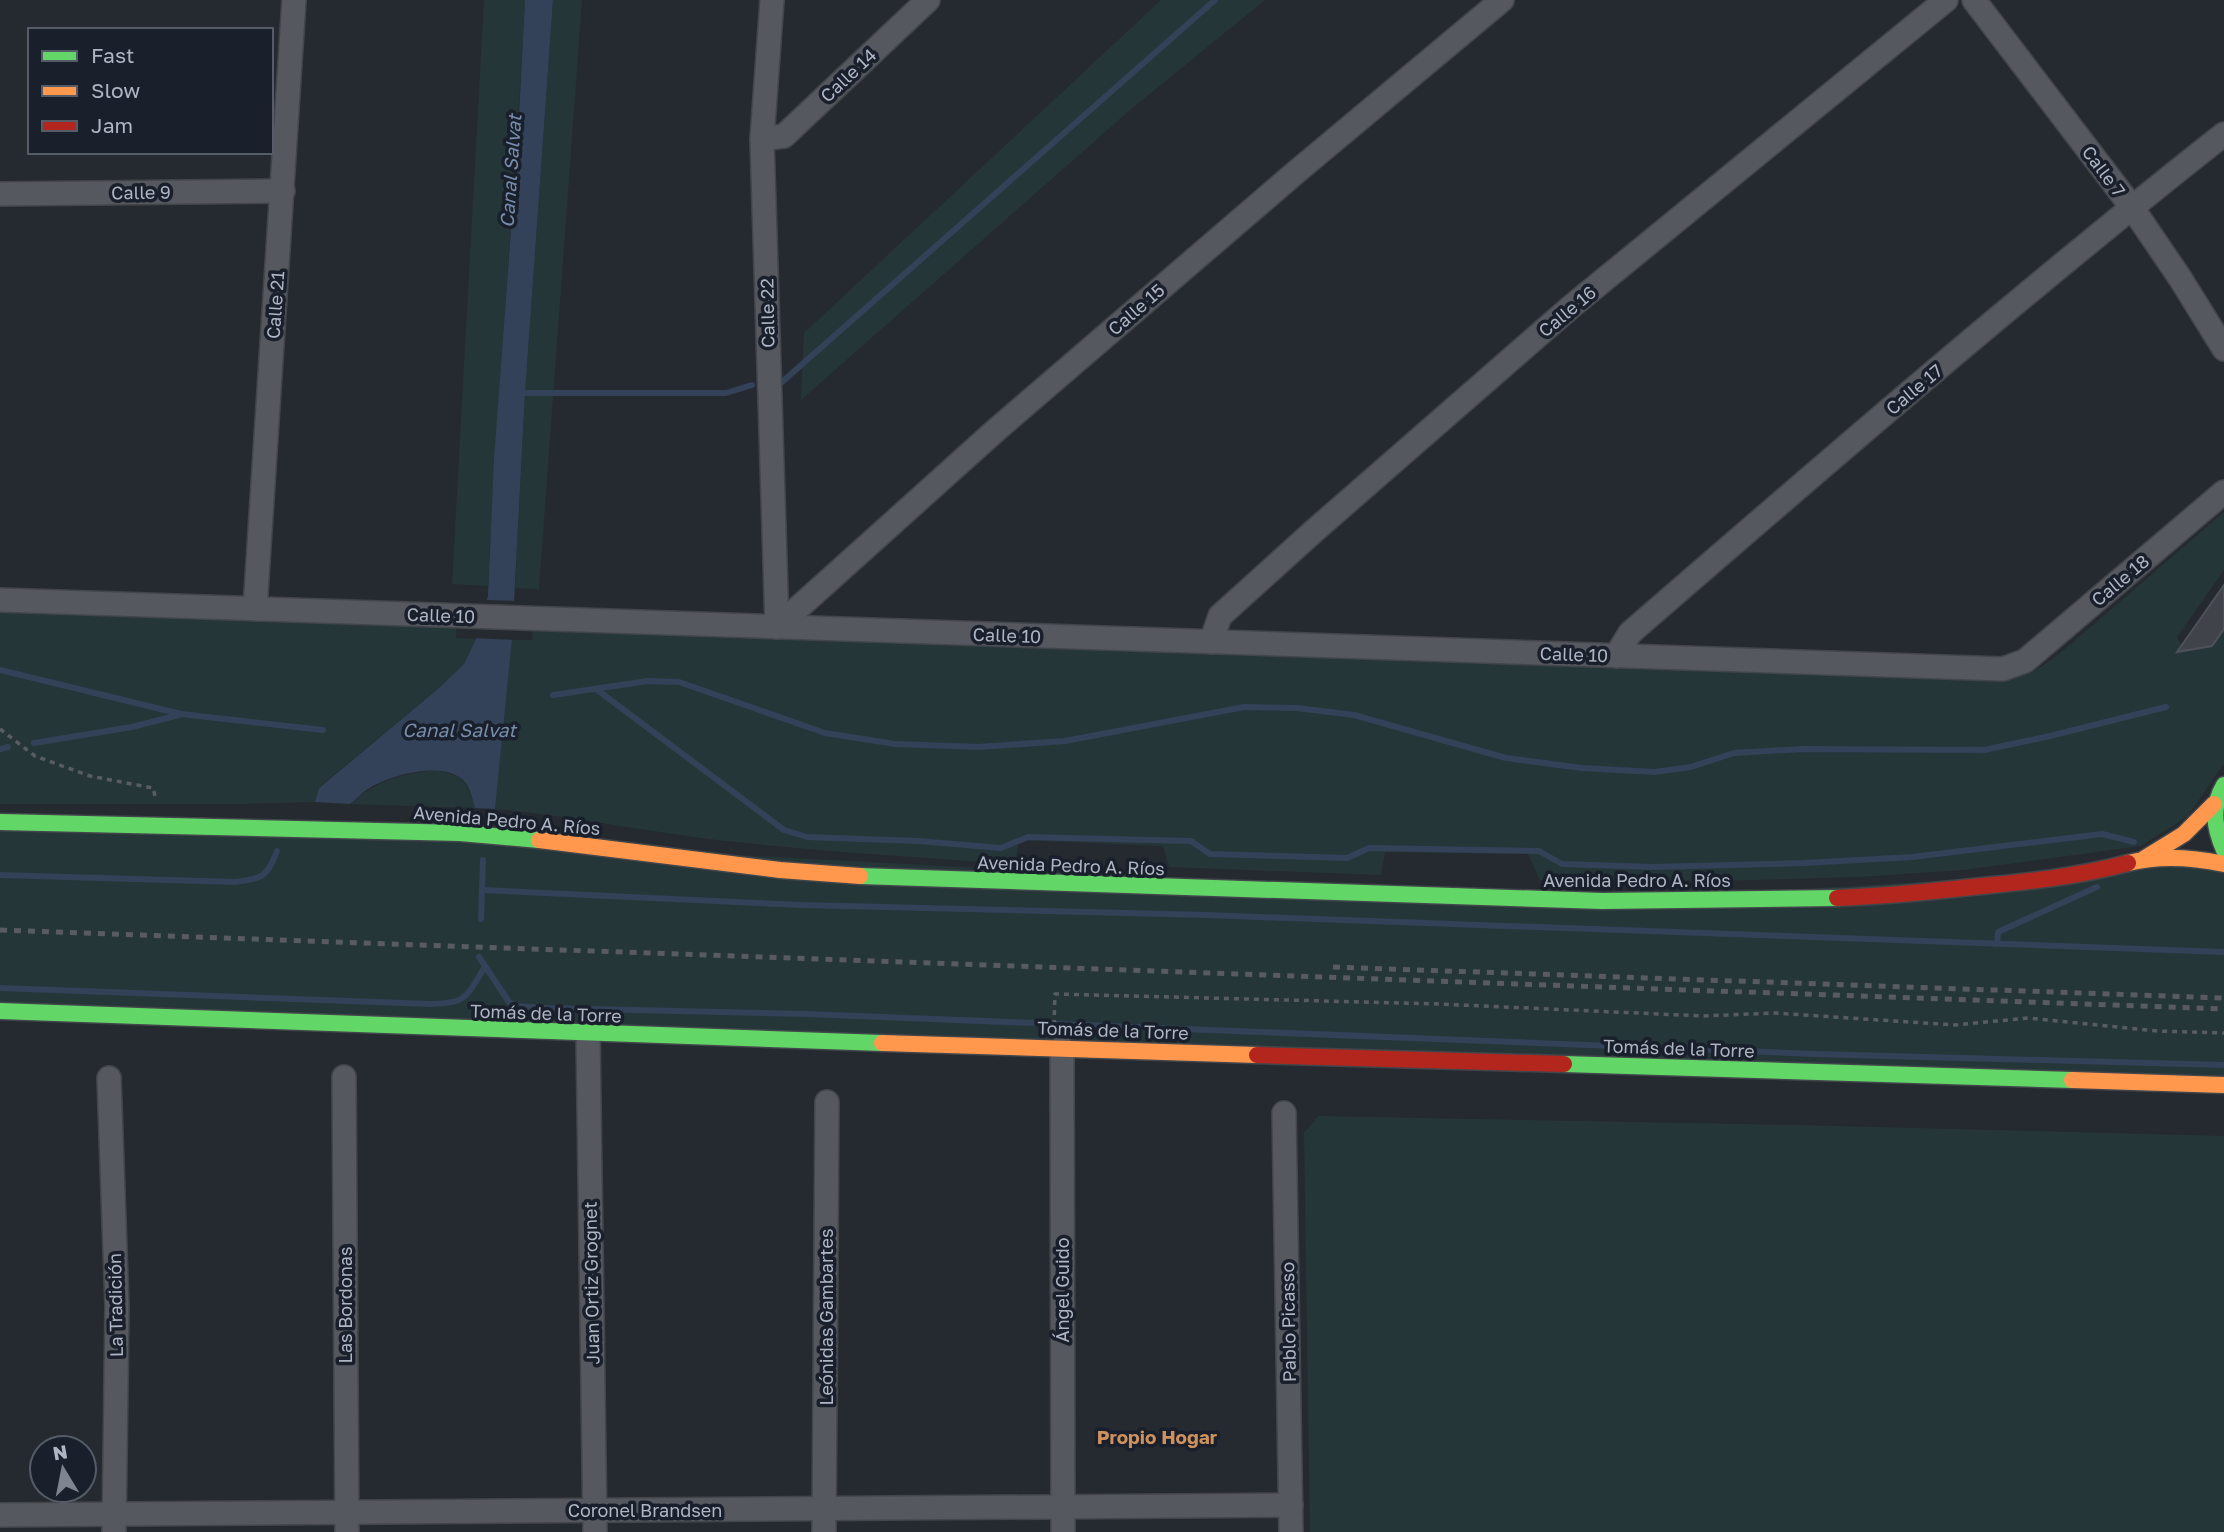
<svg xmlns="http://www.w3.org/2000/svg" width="2224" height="1532" viewBox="0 0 2224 1532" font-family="'Golos Text',sans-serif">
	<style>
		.green { fill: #253638 }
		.water { fill: #334258 }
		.pier { fill: #252a30 }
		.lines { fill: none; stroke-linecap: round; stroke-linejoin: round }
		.stream { stroke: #334258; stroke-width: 6 }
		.building { fill: #40444a; stroke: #4d5159; stroke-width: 2 }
		.street-casing { stroke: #42464b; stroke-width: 26 }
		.fast-casing { stroke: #42464b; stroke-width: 19 }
		.slow-casing { stroke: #42464b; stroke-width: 19 }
		.jam-casing { stroke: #42464b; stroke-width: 19 }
		.path { stroke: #585d63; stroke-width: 3.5; stroke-dasharray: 5 5; stroke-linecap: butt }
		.street { stroke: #55585f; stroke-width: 23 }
		.fast { stroke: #63d668; stroke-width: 16 }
		.slow { stroke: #ff974d; stroke-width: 16 }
		.jam { stroke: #b3261e; stroke-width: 16 }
		.rail { stroke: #585c62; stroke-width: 5; stroke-dasharray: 7 7; stroke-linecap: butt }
		.labels { text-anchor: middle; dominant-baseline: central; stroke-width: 7; stroke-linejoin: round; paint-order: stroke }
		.street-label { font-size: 18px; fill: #aeb5c3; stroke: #19202b }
		.water-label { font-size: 19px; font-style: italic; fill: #768caa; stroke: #19202b }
		.neighbourhood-label { font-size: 19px; font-weight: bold; fill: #ce915d; stroke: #19202b }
	</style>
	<rect width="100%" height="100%" fill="#252a30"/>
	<g class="green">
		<path d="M 484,0 L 525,0 C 515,195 497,390 488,586 L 452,584 Z"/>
		<polygon points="553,0 582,0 539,589 515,588 525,393"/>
		<polygon points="1161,0 1265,0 1130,110 801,400 804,333"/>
		<path d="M 2224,512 L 2224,570 L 2177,637 L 2179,642 L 2183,644 L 2179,652 L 2212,646 L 2224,629 L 2224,763 L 2188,816 L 2141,846 L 1963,870 L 1859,877 L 1717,881 L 1540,880 L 1528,854 L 1385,852 L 1381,875 L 1169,867 L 1163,846 L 1019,840 L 1015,864 C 916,857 816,851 717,840 C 643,831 569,816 495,809 L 512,640 L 532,640 L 533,629 L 2013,678 L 2033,672 L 2058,655 Z"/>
		<polygon points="0,607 456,625 456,638 476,639 464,664 439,688 319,787 315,802 239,804 0,804"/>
		<path d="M 436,770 C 465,777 466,780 475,808 L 350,804 C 380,779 398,775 436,770 Z"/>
		<polygon points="0,822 625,849 1602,901 2224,864 2224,1085 0,1011"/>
		<polygon points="1318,1116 1796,1125 2224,1136 2224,1532 1310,1532 1304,1133"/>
	</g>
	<path class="water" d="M 525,0 L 553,0 L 525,393 L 512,640 L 495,809 L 475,808 C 472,799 471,789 465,782 C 446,760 394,774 371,787 C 364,791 357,798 350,804 L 315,802 L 319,788 L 439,688 L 464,664 L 476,639 L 488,596 L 494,459 L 518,135 Z"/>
	<polygon class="pier" points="484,600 517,601 515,640 472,638"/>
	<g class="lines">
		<g class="stream">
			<polyline points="782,382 1215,0"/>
			<polyline points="517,393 726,393 752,385"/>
			<polyline points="0,670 181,714 323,730"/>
			<polyline points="596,689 784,830 807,837 918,841 1001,848 1028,837 1191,841 1210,854 1347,858 1369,848 1539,851 1562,864 1653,867 1804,863 1912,857 2102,834 2134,842"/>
			<polyline points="553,695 648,681 679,682 825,733 895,744 978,747 1065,741 1244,707 1297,708 1354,715 1506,758 1582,768 1655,772 1691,767 1734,753 1803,749 1984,750 2050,736 2166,707"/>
			<polyline points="34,743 132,727 179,715"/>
			<polyline points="0,749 8,747"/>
			<path d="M 0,875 L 236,882 C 263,878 267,877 277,851"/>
			<polyline points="482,890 801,905 1206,915 2224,952"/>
			<polyline points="481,919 483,860"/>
			<polyline points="1997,944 1998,932 2097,887"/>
			<polyline points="479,957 509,1002 515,1006 545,1008 807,1014 1815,1054 2224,1065"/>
			<path d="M 0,988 L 430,1004 C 468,1003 465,998 485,967"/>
		</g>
	</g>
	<polygon class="building" points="2224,585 2224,629 2212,646 2177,652"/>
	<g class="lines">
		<g class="street-casing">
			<g id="street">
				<polyline points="772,0 762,139 777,627"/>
				<polyline points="1974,0 2131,206 2180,278 2224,349"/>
				<polyline points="762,139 784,136 928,0"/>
				<polyline points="0,194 283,191"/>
				<polyline points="0,600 2003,669 2025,661 2224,492"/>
				<polyline points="255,609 294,0"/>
				<polyline points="777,627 995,431 1295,173 1502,0"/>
				<polyline points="1211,642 1220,616 1314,531 1572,306 1946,0"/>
				<path d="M 1616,656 L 1630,633 C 1825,464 2021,294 2224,134"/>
				<polyline points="588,1034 595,1532"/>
				<polyline points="1062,1048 1063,1532"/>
				<polyline points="344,1077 347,1532"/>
				<polyline points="109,1078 117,1307 114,1532"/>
				<polyline points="1284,1113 1291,1532"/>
				<polyline points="0,1515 1291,1505"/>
				<polyline points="824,1532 827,1102"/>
			</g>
		</g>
		<g class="fast-casing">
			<g id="fast">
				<path d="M 2224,785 C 2211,807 2214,827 2224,850"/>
				<polyline points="0,822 460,833 539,840"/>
				<polyline points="860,876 1602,901 1837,898"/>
				<polyline points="0,1011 882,1043"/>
				<polyline points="1564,1064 2072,1080"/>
			</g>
		</g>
		<g class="slow-casing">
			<g id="slow">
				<polyline points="539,840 780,870 860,876"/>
				<polyline points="2145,858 2184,834 2214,804"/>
				<path d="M 2128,863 C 2160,855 2192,857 2224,864"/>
				<polyline points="882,1043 1257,1055"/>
				<polyline points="2072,1080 2224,1085"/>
			</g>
		</g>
		<g class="jam-casing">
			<g id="jam">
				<path d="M 1837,898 C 1882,896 1927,892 1972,887 C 2025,882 2076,877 2128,863"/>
				<polyline points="1257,1055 1564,1064"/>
			</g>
		</g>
		<g class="path">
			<polyline points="0,729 35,756 90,776 153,788 156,800"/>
			<polyline points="1054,1025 1055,994 1439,1004 1703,1016 1775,1013 1955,1025 2028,1018 2157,1031 2224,1033"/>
		</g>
		<use href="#street" class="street"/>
		<use href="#fast" class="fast"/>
		<use href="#slow" class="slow"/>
		<use href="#jam" class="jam"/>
		<g class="rail">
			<polyline points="0,930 2224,1009"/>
			<polyline points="1333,967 2224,998"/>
		</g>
	</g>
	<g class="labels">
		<g class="street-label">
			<text transform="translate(848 75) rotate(-43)">Calle 14</text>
			<text transform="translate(2104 171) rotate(53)">Calle 7</text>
			<text transform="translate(141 192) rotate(-1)">Calle 9</text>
			<text transform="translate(275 305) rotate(-86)">Calle 21</text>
			<text transform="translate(1136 309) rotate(-41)">Calle 15</text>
			<text transform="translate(1567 311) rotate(-40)">Calle 16</text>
			<text transform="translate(767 313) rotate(-91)">Calle 22</text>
			<text transform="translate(1914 389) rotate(-40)">Calle 17</text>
			<text transform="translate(2120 580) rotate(-40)">Calle 18</text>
			<text transform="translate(441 615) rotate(2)">Calle 10</text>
			<text transform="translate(1007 635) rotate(2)">Calle 10</text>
			<text transform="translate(1574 654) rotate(2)">Calle 10</text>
			<text transform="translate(507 820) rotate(5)">Avenida Pedro A. Ríos</text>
			<text transform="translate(1071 865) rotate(2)">Avenida Pedro A. Ríos</text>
			<text x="1637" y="880">Avenida Pedro A. Ríos</text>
			<text transform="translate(546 1013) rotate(2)">Tomás de la Torre</text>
			<text transform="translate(1113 1030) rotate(2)">Tomás de la Torre</text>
			<text transform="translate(1679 1048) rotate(2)">Tomás de la Torre</text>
			<text transform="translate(591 1283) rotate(-91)">Juan Ortiz Grognet</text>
			<text transform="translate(1062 1290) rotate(-90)">Ángel Guido</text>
			<text transform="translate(115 1305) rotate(-91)">La Tradición</text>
			<text transform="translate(345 1305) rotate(-90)">Las Bordonas</text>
			<text transform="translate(826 1317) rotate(-90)">Leónidas Gambartes</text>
			<text transform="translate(1288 1322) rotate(-91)">Pablo Picasso</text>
			<text x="645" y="1510">Coronel Brandsen</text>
		</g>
		<g class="water-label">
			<text transform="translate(510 171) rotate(-86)">Canal Salvat</text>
			<text x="459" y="729">Canal Salvat</text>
		</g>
		<g class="neighbourhood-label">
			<text x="1157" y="1436">Propio Hogar</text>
		</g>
	</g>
	<rect x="28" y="28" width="245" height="126" fill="#19202b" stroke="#555c68" stroke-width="2"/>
	<rect x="42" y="51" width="35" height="10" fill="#63d668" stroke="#555c68" stroke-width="2"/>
	<text x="91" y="63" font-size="21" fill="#aeb5c3">Fast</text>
	<rect x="42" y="86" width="35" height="10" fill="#ff974d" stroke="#555c68" stroke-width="2"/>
	<text x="91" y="98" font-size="21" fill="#aeb5c3">Slow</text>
	<rect x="42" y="121" width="35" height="10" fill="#b3261e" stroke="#555c68" stroke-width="2"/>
	<text x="91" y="133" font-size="21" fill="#aeb5c3">Jam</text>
	<g transform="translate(63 1469) rotate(350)"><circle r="33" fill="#19202b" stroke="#555c68" stroke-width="2"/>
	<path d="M0-5L12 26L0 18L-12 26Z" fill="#7e8490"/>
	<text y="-10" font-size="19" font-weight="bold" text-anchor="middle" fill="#aeb5c3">N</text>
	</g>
</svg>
